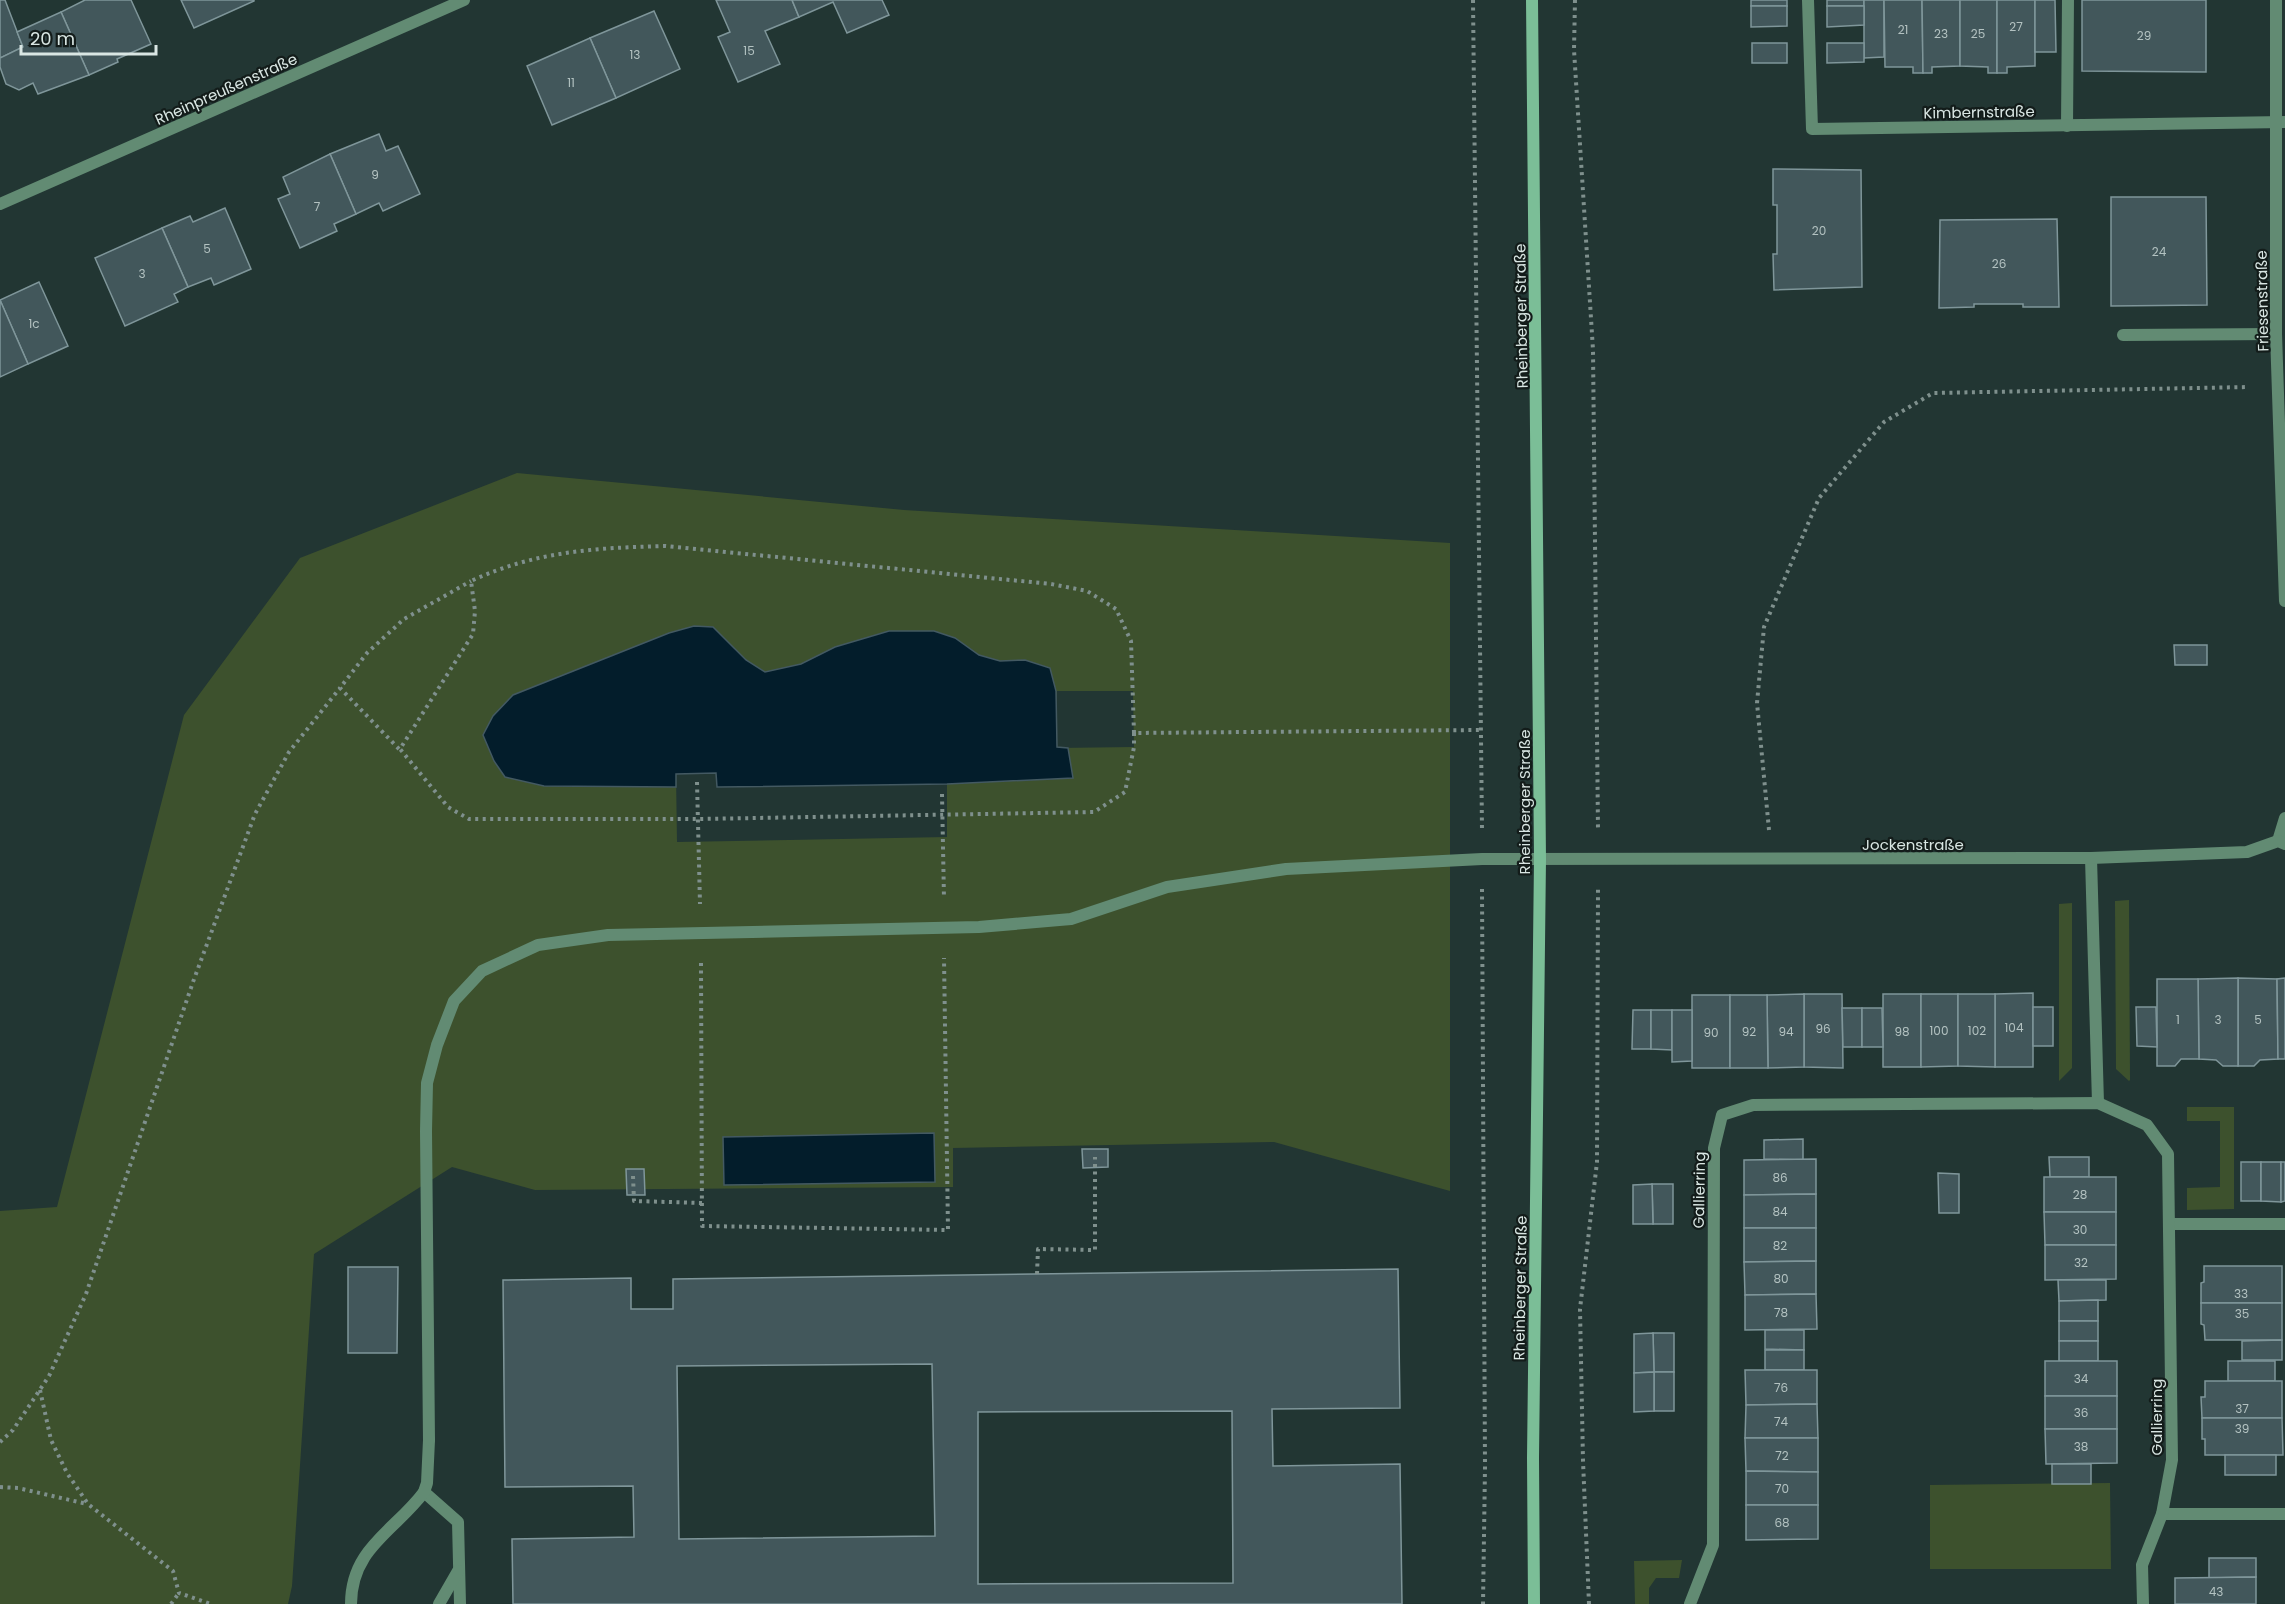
<svg xmlns="http://www.w3.org/2000/svg" width="2285" height="1604" viewBox="0 0 2285 1604" font-family="Poppins,sans-serif">
	<style>
		.green { fill: #3d512d; fill-rule: evenodd }
		.water { fill: #031d2b; stroke: #435962; stroke-width: 1.5 }
		.building { fill: #42575b; stroke: #7f969a; stroke-width: 1.5; fill-rule: evenodd }
		.lines { fill: none; stroke-linecap: round; stroke-linejoin: round }
		.path { stroke: #7f908d; stroke-width: 4; stroke-dasharray: 3 4.5; stroke-linecap: butt }
		.service { stroke: #628b73; stroke-width: 12 }
		.minor { stroke: #628b73; stroke-width: 12 }
		.secondary { stroke: #7bbe97; stroke-width: 12 }
		.labels { text-anchor: middle; dominant-baseline: central; stroke-width: 4.5; stroke-linejoin: round; paint-order: stroke }
		.number-label { font-size: 12px; fill: #b3c2c1 }
		.street-label { font-size: 15px; fill: #d9e6e3; stroke: #131c1a }
	</style>
	<rect width="100%" height="100%" fill="#223633"/>
	<g class="green">
		<path d="M 517,473 L 904,510 L 1450,543 L 1450,1191 L 1274,1142 L 953,1148 L 953,1187 L 535,1190 L 452,1167 L 314,1254 L 292,1586 L 288,1604 L 0,1604 L 0,1211 L 57,1207 L 184,715 L 300,558 ZM 1057,691 L 1133,691 L 1134,747 L 1057,748 ZM 717,773 L 717,787 L 947,784 L 947,837 L 677,842 L 676,774 Z"/>
		<polygon points="2129,900 2130,1080 2129,1081 2116,1069 2115,901"/>
		<polygon points="2072,903 2072,1068 2059,1081 2059,904"/>
		<polygon points="2187,1107 2234,1107 2234,1209 2187,1210 2187,1188 2220,1187 2220,1121 2187,1121"/>
		<polygon points="2110,1483 2111,1569 1930,1569 1930,1485"/>
		<polygon points="1682,1560 1679,1578 1656,1578 1649,1588 1649,1604 1635,1604 1634,1561"/>
	</g>
	<g class="water">
		<polygon points="694,626 713,627 746,660 765,672 801,664 835,647 889,631 934,631 955,638 979,655 1000,661 1025,660 1050,668 1056,691 1057,747 1068,748 1073,778 947,784 717,787 716,773 676,774 676,787 544,786 505,777 494,761 483,735 493,716 513,695 669,633"/>
		<polygon points="934,1133 935,1182 724,1185 723,1137"/>
	</g>
	<g class="building">
		<polygon points="0,0 5,0 23,47 0,58"/>
		<polygon points="85,0 131,0 151,44 117,59 118,62 89,75 61,12"/>
		<polygon points="181,0 254,0 254,1 194,28"/>
		<polygon points="716,0 792,0 799,17 765,31 780,64 738,82 718,37 730,32"/>
		<polygon points="792,0 882,0 889,15 847,33 833,2 799,17"/>
		<rect x="1751" y="0" width="36" height="6"/>
		<rect x="1827" y="0" width="37" height="6"/>
		<polygon points="1864,0 1884,0 1884,57 1864,58"/>
		<polygon points="1884,0 1922,0 1923,73 1913,73 1913,67 1885,67"/>
		<polygon points="1922,0 1960,0 1960,66 1932,67 1932,73 1923,73"/>
		<polygon points="1960,0 1997,0 1997,73 1988,73 1988,67 1960,66"/>
		<polygon points="1997,0 2035,0 2035,66 2007,67 2007,73 1997,73"/>
		<polygon points="2035,0 2055,0 2056,52 2035,52"/>
		<polygon points="2082,0 2206,0 2206,72 2082,71"/>
		<polygon points="1751,6 1787,6 1787,26 1751,27"/>
		<polygon points="1827,6 1864,6 1864,25 1827,27"/>
		<polygon points="654,11 680,69 616,98 590,38"/>
		<polygon points="61,12 89,75 38,94 33,83 19,90 6,84 0,67 0,58 23,47 17,32"/>
		<polygon points="590,38 616,98 552,125 527,66"/>
		<rect x="1752" y="43" width="35" height="20"/>
		<polygon points="1827,43 1864,43 1864,62 1827,63"/>
		<polygon points="379,134 386,151 398,146 420,194 383,211 379,203 356,214 330,154"/>
		<polygon points="330,154 356,214 334,224 337,231 300,248 278,199 290,194 283,177"/>
		<polygon points="1773,169 1861,170 1862,287 1774,290 1773,254 1777,254 1777,205 1773,205"/>
		<polygon points="2111,197 2206,197 2207,305 2111,306"/>
		<polygon points="225,208 251,269 214,285 211,278 188,287 162,228 190,216 193,222"/>
		<polygon points="2057,219 2059,307 2023,307 2023,304 1974,304 1974,307 1939,308 1940,220"/>
		<polygon points="162,228 188,287 174,294 178,302 125,326 95,258"/>
		<polygon points="39,282 68,346 28,364 0,300"/>
		<polygon points="0,300 28,364 0,377"/>
		<polygon points="2174,645 2207,645 2207,665 2175,665"/>
		<polygon points="2238,978 2277,979 2278,1059 2260,1060 2254,1066 2238,1066"/>
		<polygon points="2238,978 2238,1066 2223,1066 2216,1060 2199,1059 2198,979"/>
		<polygon points="2285,978 2285,1059 2278,1059 2277,979"/>
		<polygon points="2157,979 2198,979 2199,1059 2181,1059 2175,1066 2157,1066"/>
		<polygon points="2033,993 2033,1067 1995,1067 1995,994"/>
		<polygon points="1804,994 1842,994 1843,1068 1804,1067"/>
		<polygon points="1804,994 1804,1067 1768,1068 1767,995"/>
		<rect x="1883" y="994" width="38" height="73"/>
		<polygon points="1921,994 1958,994 1958,1066 1921,1067"/>
		<polygon points="1958,994 1995,994 1995,1067 1958,1066"/>
		<rect x="1692" y="995" width="38" height="73"/>
		<polygon points="1730,995 1767,995 1768,1068 1730,1068"/>
		<rect x="2033" y="1007" width="20" height="39"/>
		<polygon points="2136,1007 2156,1007 2157,1047 2137,1046"/>
		<polygon points="1842,1008 1862,1008 1862,1047 1843,1047"/>
		<polygon points="1862,1008 1882,1008 1883,1047 1862,1047"/>
		<polygon points="1633,1010 1651,1010 1651,1049 1632,1049"/>
		<polygon points="1651,1010 1672,1010 1672,1050 1651,1049"/>
		<polygon points="1672,1010 1692,1010 1692,1061 1672,1062"/>
		<polygon points="1803,1139 1803,1160 1764,1159 1764,1140"/>
		<polygon points="1082,1149 1108,1149 1108,1167 1083,1168"/>
		<polygon points="2049,1157 2089,1157 2089,1177 2050,1177"/>
		<polygon points="1816,1159 1816,1194 1744,1195 1744,1160"/>
		<rect x="2241" y="1162" width="20" height="39"/>
		<polygon points="2261,1162 2281,1162 2281,1202 2261,1201"/>
		<polygon points="2281,1162 2285,1162 2285,1201 2281,1202"/>
		<polygon points="626,1169 644,1169 645,1195 627,1195"/>
		<polygon points="1938,1173 1959,1174 1959,1213 1939,1213"/>
		<rect x="2044" y="1177" width="72" height="35"/>
		<polygon points="1652,1184 1673,1184 1673,1224 1653,1224"/>
		<polygon points="1652,1184 1653,1224 1633,1224 1633,1185"/>
		<polygon points="1816,1194 1816,1228 1744,1228 1744,1195"/>
		<polygon points="2044,1212 2116,1212 2116,1245 2045,1245"/>
		<polygon points="1744,1228 1816,1228 1816,1261 1744,1262"/>
		<polygon points="2045,1245 2116,1245 2116,1279 2045,1280"/>
		<polygon points="1816,1261 1816,1294 1745,1295 1744,1262"/>
		<polygon points="2204,1266 2282,1266 2282,1303 2201,1303 2201,1283 2204,1282"/>
		<polygon points="348,1267 398,1267 397,1353 348,1353"/>
		<path d="M 1398,1269 L 1400,1408 L 1272,1409 L 1273,1466 L 1400,1464 L 1402,1604 L 513,1604 L 512,1539 L 634,1537 L 633,1486 L 505,1487 L 503,1280 L 631,1278 L 631,1309 L 673,1309 L 673,1279 ZM 932,1364 L 935,1536 L 679,1539 L 677,1366 ZM 1232,1411 L 1233,1583 L 978,1584 L 978,1412 Z"/>
		<polygon points="2058,1280 2106,1280 2106,1300 2059,1301"/>
		<polygon points="1816,1294 1817,1329 1745,1330 1745,1295"/>
		<polygon points="2098,1300 2098,1321 2059,1321 2059,1301"/>
		<polygon points="2201,1303 2282,1303 2282,1340 2205,1340 2204,1325 2201,1324"/>
		<rect x="2059" y="1321" width="39" height="20"/>
		<polygon points="1765,1330 1804,1330 1804,1350 1765,1349"/>
		<polygon points="1653,1333 1674,1333 1674,1372 1654,1372"/>
		<polygon points="1653,1333 1654,1372 1634,1373 1634,1334"/>
		<polygon points="2282,1340 2282,1360 2242,1360 2242,1341"/>
		<rect x="2059" y="1341" width="39" height="20"/>
		<rect x="1765" y="1350" width="39" height="20"/>
		<rect x="2045" y="1361" width="72" height="35"/>
		<rect x="2228" y="1361" width="47" height="20"/>
		<polygon points="1745,1370 1817,1370 1817,1404 1746,1405"/>
		<rect x="1654" y="1372" width="20" height="39"/>
		<polygon points="1654,1372 1654,1411 1634,1412 1634,1373"/>
		<polygon points="2205,1381 2282,1381 2282,1418 2202,1418 2201,1397 2205,1397"/>
		<rect x="2045" y="1396" width="72" height="33"/>
		<polygon points="1817,1404 1818,1438 1745,1438 1746,1405"/>
		<polygon points="2202,1418 2282,1418 2283,1455 2205,1455 2205,1439 2202,1439"/>
		<polygon points="2045,1429 2117,1429 2117,1463 2046,1464"/>
		<polygon points="1745,1438 1818,1438 1818,1472 1746,1471"/>
		<rect x="2225" y="1455" width="51" height="20"/>
		<rect x="2052" y="1464" width="39" height="20"/>
		<polygon points="1746,1471 1818,1472 1818,1505 1746,1505"/>
		<polygon points="1746,1505 1818,1505 1818,1539 1746,1540"/>
		<polygon points="2209,1558 2256,1558 2256,1577 2209,1578"/>
		<polygon points="2256,1577 2256,1604 2175,1604 2175,1578"/>
	</g>
	<g class="lines">
		<g class="path">
			<polyline points="1473,0 1482,830"/>
			<polyline points="1575,0 1574,50 1593,350 1598,830"/>
			<path d="M 1134,733 L 1131,641 L 1116,609 L 1087,591 L 1051,584 L 665,546 C 594,548 536,551 471,581 L 475,611 L 473,634 L 400,749 L 448,807 L 469,819 L 699,819 L 1094,812 L 1125,792 L 1134,747 L 1134,733 L 1481,730"/>
			<polyline points="399,749 340,688 367,653 404,619 471,581"/>
			<polyline points="697,782 700,904"/>
			<polyline points="942,794 944,899"/>
			<polyline points="1769,830 1757,703 1764,627 1819,498 1884,422 1933,393 2249,387"/>
			<polyline points="1482,889 1485,1467 1483,1604"/>
			<polyline points="701,963 702,1226 948,1230 944,958"/>
			<polyline points="633,1176 634,1201 703,1203"/>
			<polyline points="1037,1274 1038,1249 1095,1250 1095,1157"/>
			<polyline points="40,1390 51,1440 67,1473 88,1504 173,1571 179,1593 211,1604"/>
			<polyline points="0,1442 13,1430 49,1376 86,1294 193,982 255,814 289,752 340,688"/>
			<polyline points="0,1487 18,1488 87,1504"/>
			<polyline points="171,1604 179,1593"/>
			<polyline points="1589,1604 1583,1461 1580,1309 1597,1162 1598,889"/>
		</g>
		<g class="service">
			<polyline points="2067,126 2068,0"/>
			<polyline points="2123,335 2276,334"/>
			<polyline points="424,1492 458,1522 460,1604"/>
			<path d="M 351,1604 C 351,1548 395,1531 424,1492 L 427,1483 L 429,1440"/>
			<polyline points="439,1604 458,1571"/>
		</g>
		<g class="minor">
			<polyline points="1808,0 1812,129 2285,122"/>
			<polyline points="2276,0 2276,334 2285,601"/>
			<polyline points="0,204 464,0"/>
			<polyline points="2278,841 2285,818"/>
			<polyline points="2091,858 2098,1103"/>
			<polyline points="2169,1224 2285,1224"/>
			<polyline points="429,1440 426,1131 427,1083 437,1045 454,1001 482,971 538,945 608,935 979,927 1071,919 1167,887 1286,869 1482,859 2091,858 2247,852 2278,841 2285,844"/>
			<polyline points="2162,1514 2285,1514"/>
			<polyline points="1690,1604 1713,1545 1714,1148 1722,1115 1753,1105 2098,1103 2147,1125 2168,1154 2172,1460 2162,1514 2142,1565 2143,1604"/>
		</g>
		<polyline class="secondary" points="1532,0 1540,859 1533,1458 1534,1604"/>
	</g>
	<g class="labels">
		<g class="number-label">
			<text x="2016" y="26">27</text>
			<text x="1903" y="29">21</text>
			<text x="1941" y="33">23</text>
			<text x="1978" y="33">25</text>
			<text x="2144" y="35">29</text>
			<text x="749" y="50">15</text>
			<text x="635" y="54">13</text>
			<text x="571" y="82">11</text>
			<text x="375" y="174">9</text>
			<text x="317" y="206">7</text>
			<text x="1819" y="230">20</text>
			<text x="207" y="248">5</text>
			<text x="2159" y="251">24</text>
			<text x="1999" y="263">26</text>
			<text x="142" y="273">3</text>
			<text x="34" y="323">1c</text>
			<text x="2178" y="1019">1</text>
			<text x="2218" y="1019">3</text>
			<text x="2258" y="1019">5</text>
			<text x="2014" y="1027">104</text>
			<text x="1823" y="1028">96</text>
			<text x="1939" y="1030">100</text>
			<text x="1977" y="1030">102</text>
			<text x="1749" y="1031">92</text>
			<text x="1786" y="1031">94</text>
			<text x="1902" y="1031">98</text>
			<text x="1711" y="1032">90</text>
			<text x="1780" y="1177">86</text>
			<text x="2080" y="1194">28</text>
			<text x="1780" y="1211">84</text>
			<text x="2080" y="1229">30</text>
			<text x="1780" y="1245">82</text>
			<text x="2081" y="1262">32</text>
			<text x="1781" y="1278">80</text>
			<text x="2241" y="1293">33</text>
			<text x="1781" y="1312">78</text>
			<text x="2242" y="1313">35</text>
			<text x="2081" y="1378">34</text>
			<text x="1781" y="1387">76</text>
			<text x="2242" y="1408">37</text>
			<text x="2081" y="1412">36</text>
			<text x="1781" y="1421">74</text>
			<text x="2242" y="1428">39</text>
			<text x="2081" y="1446">38</text>
			<text x="1782" y="1455">72</text>
			<text x="1782" y="1488">70</text>
			<text x="1782" y="1522">68</text>
			<text x="2216" y="1591">43</text>
		</g>
		<g class="street-label">
			<text transform="translate(226 89) rotate(-24)">Rheinpreußenstraße</text>
			<text transform="translate(1979 112) rotate(-1)">Kimbernstraße</text>
			<text transform="translate(2262 301) rotate(-91)">Friesenstraße</text>
			<text transform="translate(1521 316) rotate(-91)">Rheinberger Straße</text>
			<text transform="translate(1524 802) rotate(-90)">Rheinberger Straße</text>
			<text x="1913" y="844">Jockenstraße</text>
			<text transform="translate(1699 1190) rotate(-89)">Gallierring</text>
			<text transform="translate(1520 1288) rotate(-89)">Rheinberger Straße</text>
			<text transform="translate(2156 1417) rotate(-90)">Gallierring</text>
		</g>
	</g>
	<path d="M21 45v9h135v-9" fill="none" stroke="#d9e6e3" stroke-width="3"/>
	<text x="30" y="45" font-size="18" fill="#d9e6e3" stroke="#131c1a" stroke-width="4.5" paint-order="stroke">20 m</text>
</svg>
